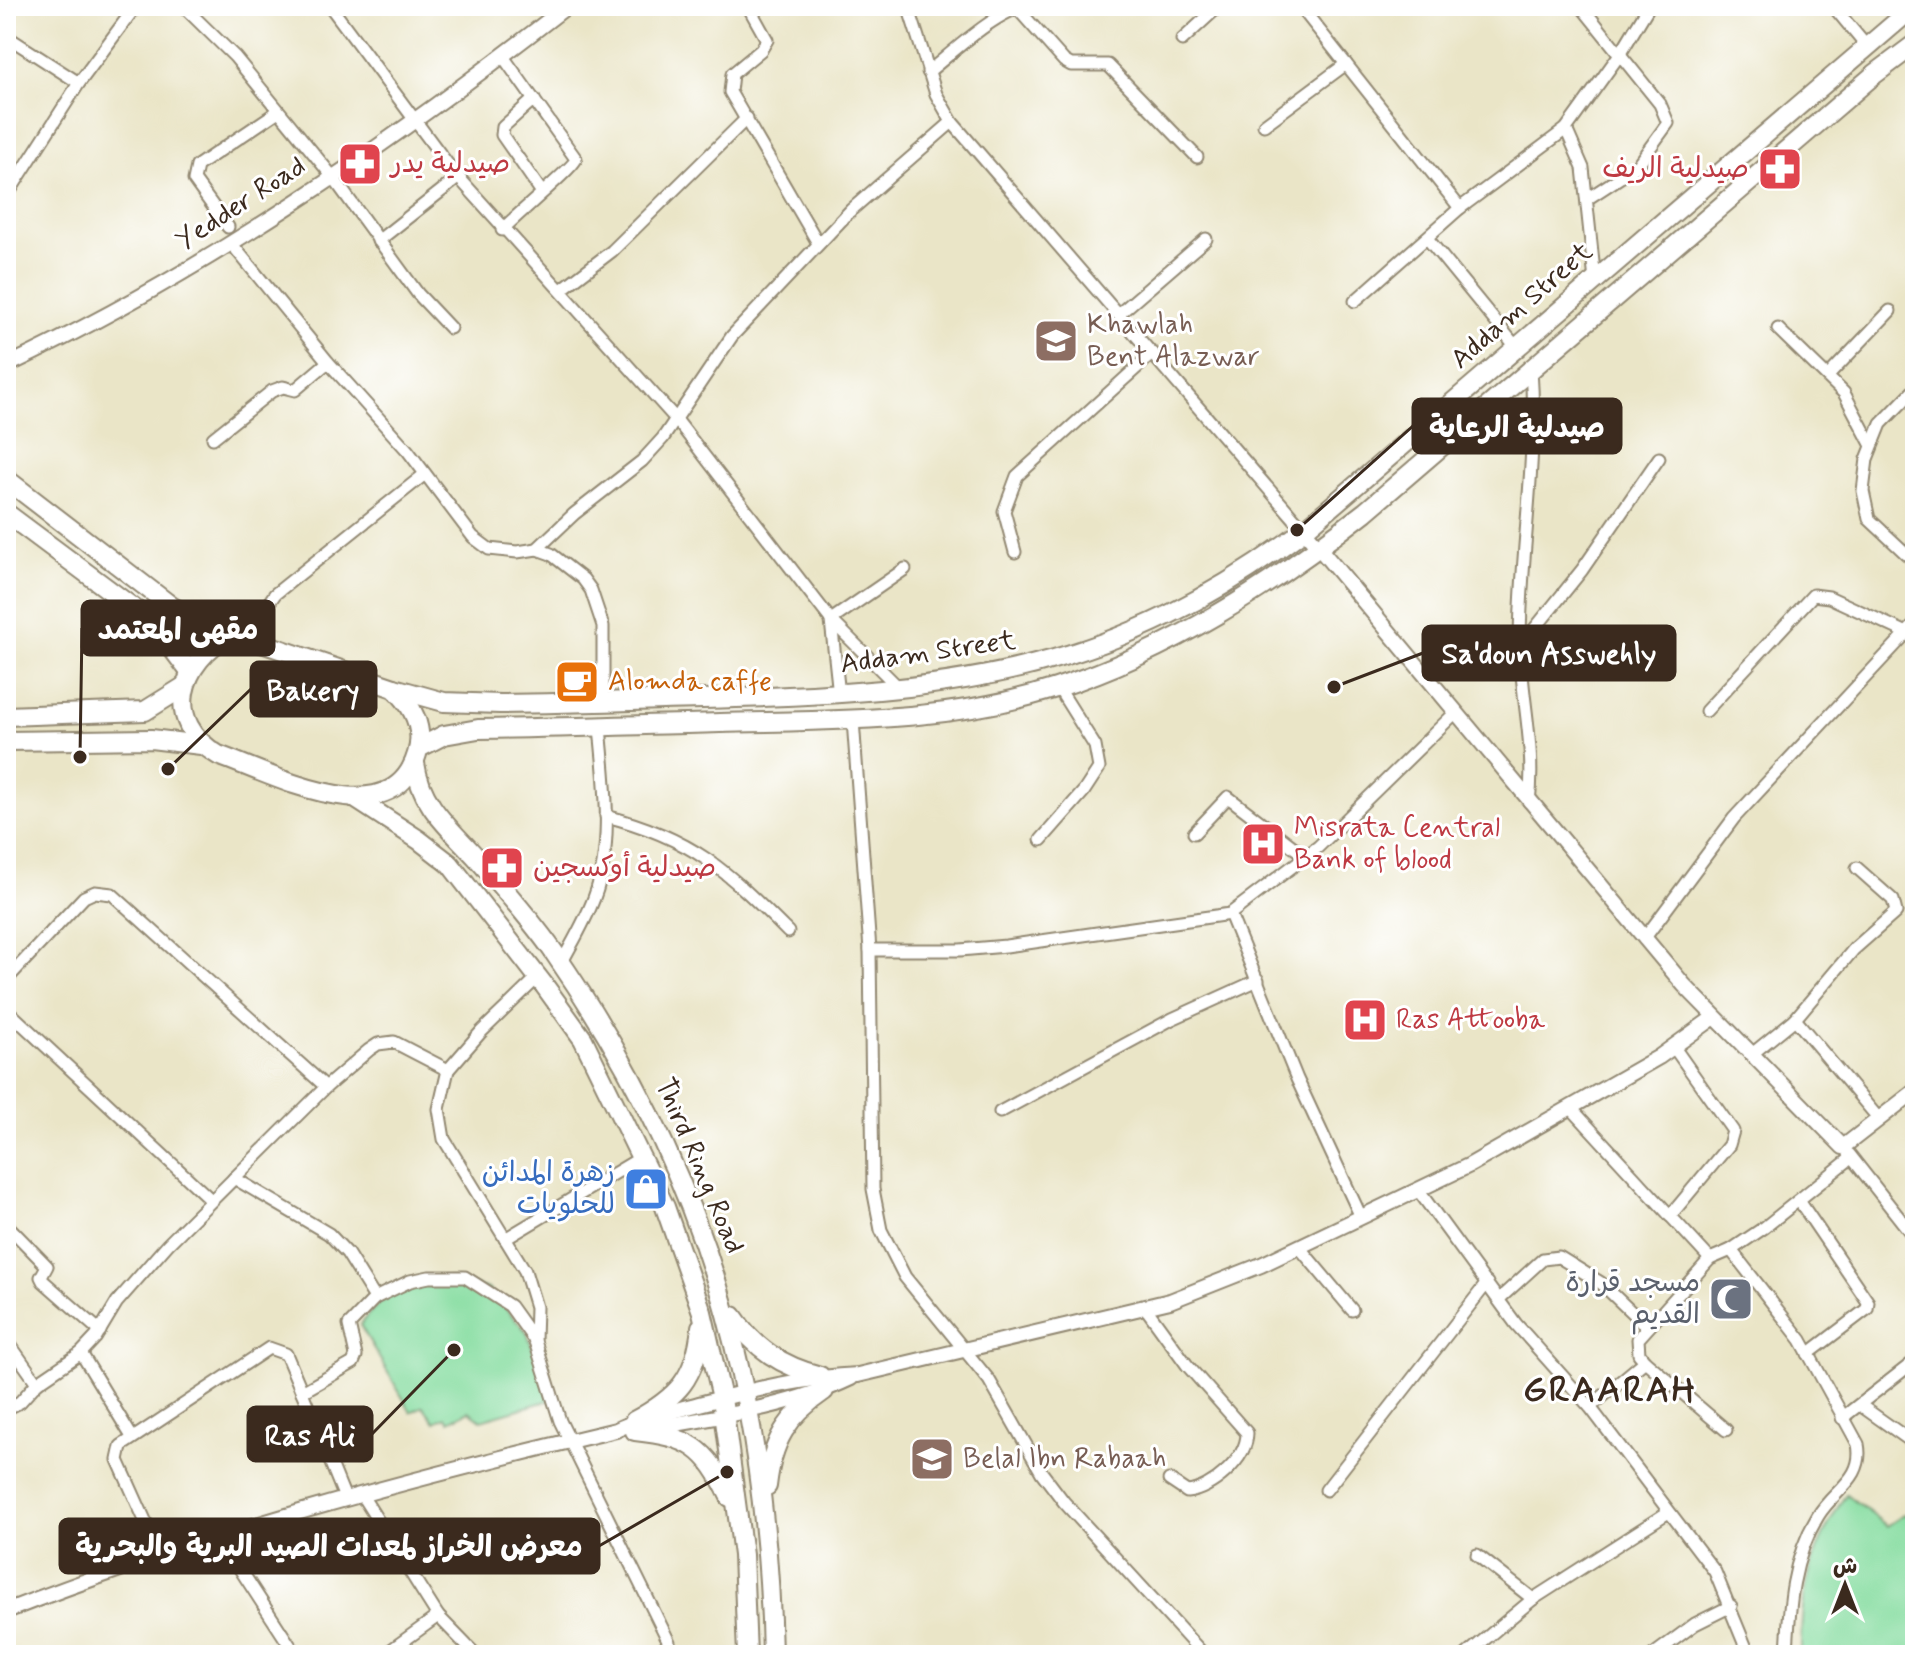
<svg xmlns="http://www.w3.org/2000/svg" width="1921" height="1661" viewBox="0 0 1921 1661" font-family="Mynerve,'Playpen Sans Arabic',sans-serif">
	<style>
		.green { fill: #87dda1; stroke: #618460; stroke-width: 2 }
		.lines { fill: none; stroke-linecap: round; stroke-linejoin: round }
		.minor-casing { stroke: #928872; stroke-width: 15 }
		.tertiary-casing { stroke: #928872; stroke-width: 18 }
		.primary-casing { stroke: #928872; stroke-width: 22 }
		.minor { stroke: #fff; stroke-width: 11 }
		.tertiary { stroke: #fff; stroke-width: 14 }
		.primary { stroke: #fff; stroke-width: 18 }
		.labels { text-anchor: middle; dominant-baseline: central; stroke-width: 6; stroke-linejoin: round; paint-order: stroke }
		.health-label { font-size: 28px; fill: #be3a42; stroke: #fff; text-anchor: start }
		.street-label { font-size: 28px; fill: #3b2a1e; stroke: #fff }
		.education-label { font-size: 28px; fill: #785e54; stroke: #fff; text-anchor: start }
		.food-label { font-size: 28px; fill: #c56008; stroke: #fff; text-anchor: start }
		.shop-label { font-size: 28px; fill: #366cbe; stroke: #fff; text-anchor: end }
		.worship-label { font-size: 28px; fill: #5b616d; stroke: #fff; text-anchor: end }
		.district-label { font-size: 36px; font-weight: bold; letter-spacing: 2px; fill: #3b2a1e; stroke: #fff }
		.leader { fill: none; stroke: #3b2a1e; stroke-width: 3 }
		.callout-dot { fill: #3b2a1e; stroke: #fff; stroke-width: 3 }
		.callout { fill: #3b2a1e; stroke: #3b2a1e; stroke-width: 3 }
		.callout-label { font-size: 30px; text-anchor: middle; font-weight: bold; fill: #fff }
	</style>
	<rect width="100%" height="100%" fill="#fff"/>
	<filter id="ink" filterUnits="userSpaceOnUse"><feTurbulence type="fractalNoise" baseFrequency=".0125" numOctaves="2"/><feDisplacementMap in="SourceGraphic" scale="16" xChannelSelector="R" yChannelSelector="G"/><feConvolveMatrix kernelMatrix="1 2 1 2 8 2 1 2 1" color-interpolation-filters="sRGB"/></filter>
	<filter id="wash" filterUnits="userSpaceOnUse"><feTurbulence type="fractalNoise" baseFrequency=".006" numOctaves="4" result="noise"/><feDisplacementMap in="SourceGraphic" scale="32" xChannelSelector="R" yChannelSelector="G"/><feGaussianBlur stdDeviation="1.8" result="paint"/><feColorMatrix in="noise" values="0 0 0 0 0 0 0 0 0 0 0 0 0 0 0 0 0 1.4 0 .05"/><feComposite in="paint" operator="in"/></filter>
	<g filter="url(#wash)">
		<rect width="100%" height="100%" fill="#eae5c7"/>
		<g class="green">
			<path d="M 448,1278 L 488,1289 L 527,1332 L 550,1400 L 481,1420 L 469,1411 L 449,1421 L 445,1417 L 435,1422 L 423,1406 L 411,1412 L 360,1325 C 381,1294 413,1281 448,1278 Z"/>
			<path d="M 1846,1494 L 1887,1526 L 1905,1514 L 1915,1516 L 1915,1655 L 1801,1655 C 1800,1589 1811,1550 1846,1494 Z"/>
		</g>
	</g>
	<g filter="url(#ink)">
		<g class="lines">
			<g class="minor-casing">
				<g id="minor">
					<polyline points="183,6 235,57 332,176 418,294 450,328"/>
					<polyline points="330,6 452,170 675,418 831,620 900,689"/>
					<polyline points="748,6 767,40 761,50 732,74 730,92 818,243"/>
					<polyline points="908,6 936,94 952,122 1304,530"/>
					<polyline points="1300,6 1460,208"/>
					<polyline points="1581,6 1660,104 1668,123 1636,167 1587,199"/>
					<polyline points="1833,6 1867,47"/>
					<polyline points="1016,7 1064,61 1071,65 1108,65 1197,157"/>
					<polyline points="6,36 79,83"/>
					<polyline points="1182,40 1219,6"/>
					<path d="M 502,55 L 576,159 C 574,167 514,217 502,230"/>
					<path d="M 928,72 C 952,53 997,10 1026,6"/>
					<polyline points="534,99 503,127 502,135 541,191"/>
					<polyline points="1264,125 1346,64"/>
					<polyline points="1566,129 1583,168 1595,281"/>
					<polyline points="6,197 79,83 136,6"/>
					<polyline points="228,227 194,180 197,166 277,112"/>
					<polyline points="1427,238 1517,348"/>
					<polyline points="378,241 459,177"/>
					<polyline points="231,243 328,362 408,451 473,537 489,549 517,552 537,549 551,554 583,579 591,590 603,626 603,700"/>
					<polyline points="561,290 612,251 747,118"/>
					<polyline points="1355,301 1460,208 1566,129 1620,54 1649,6"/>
					<polyline points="1119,314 1206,239"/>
					<polyline points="1778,329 1844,393 1871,444"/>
					<polyline points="1829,375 1890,311"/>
					<polyline points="1915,389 1881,424 1867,459 1863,491 1869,519 1915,562"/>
					<polyline points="213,438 272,391 283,387 295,390 328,362"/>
					<polyline points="537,549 574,514 642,461 663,438 732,336 851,210 952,122"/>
					<polyline points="1015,552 1004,511 1017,476 1153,353"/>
					<polyline points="831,620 905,569"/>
					<polyline points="831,621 839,695"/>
					<polyline points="251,638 261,614 275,594 425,474"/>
					<polyline points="1520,647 1582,570 1659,458"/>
					<polyline points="1706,711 1813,595 1829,597 1907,633"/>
					<polyline points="853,720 870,950 873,1189 881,1230 905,1277 989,1380 1042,1473 1064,1502 1204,1655"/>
					<path d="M 1529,802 C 1536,749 1521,697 1520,644 C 1520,552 1538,462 1531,369"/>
					<path d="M 606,816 C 693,838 727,871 788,932"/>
					<polyline points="1194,833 1228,797 1305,856"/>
					<polyline points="1041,840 1084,791 1099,768 1095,746 1058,687"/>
					<polyline points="1230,914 1297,1079 1361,1217"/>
					<polyline points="1644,939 1734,818 1915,624"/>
					<polyline points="870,950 960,950 1006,946 1230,914 1318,847 1455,713"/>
					<path d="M 561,964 C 572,943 585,922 594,898 C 614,845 605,783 600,727"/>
					<polyline points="6,980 84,897 95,892 112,894 326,1087"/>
					<polyline points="6,1009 211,1200"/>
					<polyline points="1795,1019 1879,1119"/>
					<polyline points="1752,1054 1795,1019 1854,949 1896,912 1893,900 1857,868"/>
					<polyline points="448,1070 439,1109 444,1139 525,1271 536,1307 535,1341 560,1421 669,1642 659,1655"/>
					<polyline points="1572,1109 1710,1259"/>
					<polyline points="1000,1112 1172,1019 1258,980"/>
					<polyline points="1849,1154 1915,1238"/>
					<polyline points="234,1178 329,1234 347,1253 375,1298"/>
					<polyline points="1418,1190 1516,1324 1590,1407 1715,1572 1749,1655"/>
					<polyline points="1800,1202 1868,1302 1867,1309 1808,1354"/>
					<polyline points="1670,1216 1729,1145 1733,1131 1673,1046"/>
					<polyline points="6,1224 47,1266 41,1277 43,1281 100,1331"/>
					<polyline points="505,1239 642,1157"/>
					<polyline points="1299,1247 1352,1310"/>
					<path d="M 1731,1250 L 1801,1340 L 1858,1444 C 1865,1479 1833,1490 1818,1516 C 1792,1559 1789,1606 1787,1655"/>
					<polyline points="1499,1299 1543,1259 1559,1257 1601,1283 1647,1327"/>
					<path d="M 1145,1307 L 1187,1365 L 1247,1433 C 1247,1459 1211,1490 1187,1492 L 1169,1480"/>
					<polyline points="6,1339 37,1383 81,1353 96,1337 117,1302 168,1244 326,1087 369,1050 378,1044 394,1042 448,1070 481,1032 537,978"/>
					<polyline points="81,1353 132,1437"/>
					<polyline points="1860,1405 1915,1444"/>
					<polyline points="1590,1407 1645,1361"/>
					<polyline points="6,1409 20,1402 37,1383"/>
					<polyline points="1842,1418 1915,1361"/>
					<polyline points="1726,1430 1645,1361 1639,1354 1638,1339 1710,1259 1731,1250 1765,1227 1851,1158"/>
					<polyline points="1326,1490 1487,1283"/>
					<polyline points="361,1494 438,1616 476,1655"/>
					<polyline points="345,1498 302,1392 353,1363 356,1356 349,1325 375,1298 410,1281 429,1277 465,1277 510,1306 535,1341"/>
					<polyline points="218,1535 296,1655"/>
					<polyline points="1477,1555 1533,1599"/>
					<polyline points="161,1556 118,1460 121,1446 269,1348 286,1354 302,1392"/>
					<polyline points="384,1655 438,1616"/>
					<polyline points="1466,1655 1533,1599 1667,1513"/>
					<polyline points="1653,1655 1695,1624 1731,1606"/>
				</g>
			</g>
			<g class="tertiary-casing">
				<g id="tertiary">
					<path d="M 6,366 C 207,271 392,143 567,6"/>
					<polyline points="1304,530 1684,985 1843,1147 1915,1091"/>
					<path d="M 646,1429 C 715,1417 788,1408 851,1378"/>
					<path d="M 6,1611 C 205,1533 409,1479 616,1430 C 643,1417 671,1412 699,1404 C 752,1390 804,1377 858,1375 L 1170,1301 L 1261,1265 L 1470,1165 L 1659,1057 L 1713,1018"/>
				</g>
			</g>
			<g class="primary-casing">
				<g id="primary">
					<path d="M 6,479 L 171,606 L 197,621 L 394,688 C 412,705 425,728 417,754 C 392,839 272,774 218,755 C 162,722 179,662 231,634"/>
					<polyline points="6,513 152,622 190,672"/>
					<path d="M 394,688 L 444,702 L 500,704 C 578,703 657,700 736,698 C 961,691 1118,671 1304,530 L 1915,6"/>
					<polyline points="6,716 145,711 185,686"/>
					<polyline points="6,741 151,739 201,745"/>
					<path d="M 419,748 L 444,735 L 478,729 C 559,728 639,725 720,723 C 833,720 948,723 1056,688 C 1171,651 1272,585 1365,512 L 1875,74 L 1915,44"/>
					<path d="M 415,763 C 421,806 449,827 476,857 C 502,887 530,918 553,951 C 705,1170 767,1389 772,1655"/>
					<polyline points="356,799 419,840 450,864 544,985 583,1039 665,1207 702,1312 722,1398 743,1555 747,1655"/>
					<path d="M 733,1316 C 755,1349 782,1366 820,1376"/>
					<path d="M 634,1421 C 678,1397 696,1378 701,1327"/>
					<path d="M 635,1431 C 690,1437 706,1447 730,1497"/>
					<path d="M 767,1486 C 772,1441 787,1416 824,1391"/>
				</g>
			</g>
			<use href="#minor" class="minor"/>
			<use href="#tertiary" class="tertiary"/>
			<use href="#primary" class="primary"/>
		</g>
	</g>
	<defs>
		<g id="pharmacy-square" transform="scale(2.3)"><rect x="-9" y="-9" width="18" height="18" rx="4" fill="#e0444e" stroke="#fff"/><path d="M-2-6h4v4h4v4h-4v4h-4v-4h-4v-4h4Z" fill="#fff"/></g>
		<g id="school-square" transform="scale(2.3)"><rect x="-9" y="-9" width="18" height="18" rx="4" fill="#8d6e63" stroke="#fff"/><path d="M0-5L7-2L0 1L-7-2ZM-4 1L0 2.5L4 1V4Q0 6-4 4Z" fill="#fff"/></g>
		<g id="cafe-square" transform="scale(2.3)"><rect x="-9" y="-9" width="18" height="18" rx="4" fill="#e8710a" stroke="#fff"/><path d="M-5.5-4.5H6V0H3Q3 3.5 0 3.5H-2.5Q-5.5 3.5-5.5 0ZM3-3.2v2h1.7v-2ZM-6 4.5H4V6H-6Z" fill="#fff"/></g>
		<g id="hospital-square" transform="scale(2.3)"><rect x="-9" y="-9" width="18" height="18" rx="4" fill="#e0444e" stroke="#fff"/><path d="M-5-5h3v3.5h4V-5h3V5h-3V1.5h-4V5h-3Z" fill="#fff"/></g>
		<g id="shop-square" transform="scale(2.3)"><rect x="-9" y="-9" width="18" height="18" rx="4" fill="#3f7fe0" stroke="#fff"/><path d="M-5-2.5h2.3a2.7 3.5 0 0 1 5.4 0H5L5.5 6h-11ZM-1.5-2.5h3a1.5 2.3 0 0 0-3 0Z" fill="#fff"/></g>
		<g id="mosque-square" transform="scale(2.3)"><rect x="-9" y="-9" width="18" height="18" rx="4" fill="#6b7280" stroke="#fff"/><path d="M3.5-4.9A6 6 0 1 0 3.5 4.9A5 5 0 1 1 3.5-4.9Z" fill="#fff"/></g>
	</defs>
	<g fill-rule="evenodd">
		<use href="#pharmacy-square" x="360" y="164"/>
		<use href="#pharmacy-square" x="1780" y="169"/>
		<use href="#school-square" x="1056" y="341"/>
		<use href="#cafe-square" x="577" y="682"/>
		<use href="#hospital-square" x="1263" y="844"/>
		<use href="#pharmacy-square" x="502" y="868"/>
		<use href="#hospital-square" x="1365" y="1020"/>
		<use href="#shop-square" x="646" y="1189"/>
		<use href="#mosque-square" x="1731" y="1299"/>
		<use href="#school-square" x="932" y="1459"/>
	</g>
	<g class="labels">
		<g class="health-label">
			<text x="391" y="164">صيدلية يدر</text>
			<text x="1749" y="169" text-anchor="end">صيدلية الريف</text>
			<text x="1294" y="828">Misrata Central<tspan x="1294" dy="32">Bank of blood</tspan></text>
			<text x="533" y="868">صيدلية أوكسجين</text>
			<text x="1396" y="1020">Ras Attooba</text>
		</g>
		<g class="street-label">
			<text transform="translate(241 204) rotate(-33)">Yedder Road</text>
			<text transform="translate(1522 306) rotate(-41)">Addam Street</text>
			<text transform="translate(928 653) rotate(-8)">Addam Street</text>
			<text transform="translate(699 1166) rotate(67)">Third Ring Road</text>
		</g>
		<g class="education-label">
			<text x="1087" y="325">Khawlah<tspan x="1087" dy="32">Bent Alazwar</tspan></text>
			<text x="963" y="1459">Belal Ibn Rabaah</text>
		</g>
		<g class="food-label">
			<text x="608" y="682">Alomda caffe</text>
		</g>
		<g class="shop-label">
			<text x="615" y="1173">زهرة المدائن<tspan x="615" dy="32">للحلويات</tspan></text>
		</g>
		<g class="worship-label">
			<text x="1700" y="1283">مسجد قرارة<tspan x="1700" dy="32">القديم</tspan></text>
		</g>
		<g class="district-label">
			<text x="1610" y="1391">GRAARAH</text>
		</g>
	</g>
	<path class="leader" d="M1297 530L1413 426M80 757L82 628M1334 687L1423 653M168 769L251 689M454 1350L372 1434M727 1472L599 1546"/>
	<g class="callout-dot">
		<circle cx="1297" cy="530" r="8"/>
		<circle cx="80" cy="757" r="8"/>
		<circle cx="1334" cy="687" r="8"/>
		<circle cx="168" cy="769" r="8"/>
		<circle cx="454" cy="1350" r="8"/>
		<circle cx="727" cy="1472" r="8"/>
	</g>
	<g class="callout">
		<rect x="1413" y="399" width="208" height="54" rx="8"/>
		<rect x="82" y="601" width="192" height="54" rx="8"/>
		<rect x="1423" y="626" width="252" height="54" rx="8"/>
		<rect x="251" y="662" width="125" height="54" rx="8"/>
		<rect x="248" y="1407" width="124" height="54" rx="8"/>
		<rect x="60" y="1519" width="539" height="54" rx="8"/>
	</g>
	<g class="callout-label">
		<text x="1517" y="437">صيدلية الرعاية</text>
		<text x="178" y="639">مقهى المعتمد</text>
		<text x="1549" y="663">Sa'doun Asswehly</text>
		<text x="313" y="700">Bakery</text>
		<text x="310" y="1445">Ras Ali</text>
		<text x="329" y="1556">معرض الخراز لمعدات الصيد البرية والبحرية</text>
	</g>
	<rect width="1921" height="1661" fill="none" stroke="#fff" stroke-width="32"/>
	<g transform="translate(1845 1585)" stroke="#ffffff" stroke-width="6" paint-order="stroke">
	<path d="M0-6L14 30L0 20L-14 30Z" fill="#3b2a1e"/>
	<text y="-12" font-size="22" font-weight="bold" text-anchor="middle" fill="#3b2a1e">ش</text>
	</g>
</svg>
